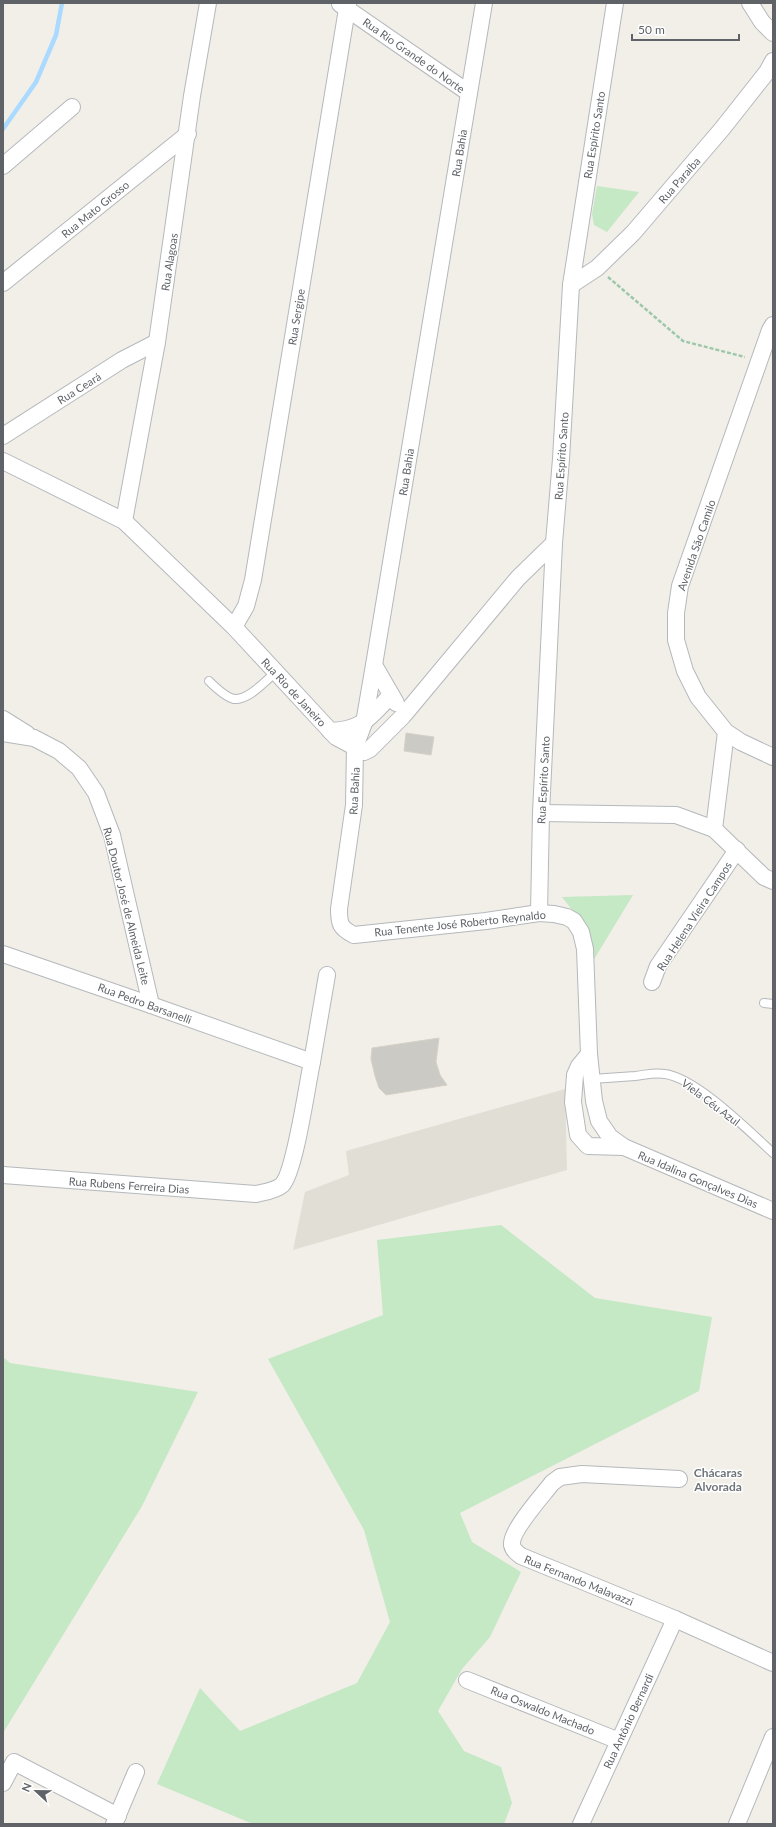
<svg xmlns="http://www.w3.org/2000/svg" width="776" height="1827" viewBox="0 0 776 1827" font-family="Lato,sans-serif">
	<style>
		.education { fill: #e1ded6 }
		.green { fill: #c5e8c5 }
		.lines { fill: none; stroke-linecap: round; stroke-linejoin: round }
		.stream { stroke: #aadaff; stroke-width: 4.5 }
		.building { fill: #cccac5; stroke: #d6d1c6 }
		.service-casing { stroke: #b5b8bc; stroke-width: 10 }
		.minor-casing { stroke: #b5b8bc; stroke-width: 18 }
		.path { stroke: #9cc7a9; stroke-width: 2.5; stroke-dasharray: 4 2; stroke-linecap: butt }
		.service { stroke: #fff; stroke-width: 8 }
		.minor { stroke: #fff; stroke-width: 16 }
		.labels { text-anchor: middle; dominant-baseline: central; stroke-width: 3; stroke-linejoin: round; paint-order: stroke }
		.street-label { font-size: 11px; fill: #5f6368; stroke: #fff }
		.neighbourhood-label { font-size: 12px; font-weight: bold; fill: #70757a; stroke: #fff }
	</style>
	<rect width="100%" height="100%" fill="#f1efe8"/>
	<polygon class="education" points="565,1089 567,1170 293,1250 305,1192 349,1175 346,1151"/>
	<g class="green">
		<polygon points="597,186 639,192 607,232 594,225 592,214"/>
		<polygon points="633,895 593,961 583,924 562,897"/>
		<polygon points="501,1225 595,1298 712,1317 699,1391 460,1513 472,1542 521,1572 490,1637 462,1669 438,1711 464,1751 501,1767 512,1803 504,1824 253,1824 157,1784 200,1688 240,1731 357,1683 390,1622 364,1530 268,1359 383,1315 377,1240"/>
		<polygon points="3,1357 10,1363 198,1392 142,1506 3,1733"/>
	</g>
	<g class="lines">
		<polyline class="stream" points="3,129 36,82 56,35 62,3"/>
	</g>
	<g class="building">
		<polygon points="406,733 434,737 431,755 404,751"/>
		<polygon points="439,1038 436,1062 440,1075 447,1085 386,1095 379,1088 375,1076 371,1059 372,1048"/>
	</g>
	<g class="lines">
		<g class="service-casing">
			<g id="service">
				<path d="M 209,681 C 215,687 225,697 234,699 C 249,700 265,681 276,672"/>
				<polyline points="764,1003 773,1004"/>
				<path d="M 592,1079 C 606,1078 621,1077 635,1076 C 645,1075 655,1072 665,1074 C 696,1078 749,1131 773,1153"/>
			</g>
		</g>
		<g class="minor-casing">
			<g id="minor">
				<path d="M 484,3 L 374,665 L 364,723 L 355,747 L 354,805 L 339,909 C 339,924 340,928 354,935 L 486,921 L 539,913 L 554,914 L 567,917 L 574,921 L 581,932 L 585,949 L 589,1054 L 594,1101 L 599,1121 L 610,1137 L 624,1147 L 773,1211"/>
				<polyline points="750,3 762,22 773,33"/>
				<polyline points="340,4 469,93"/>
				<polyline points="3,166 72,107"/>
				<polyline points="3,283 188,134"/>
				<polyline points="571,285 597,268 633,233 722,129 767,72 773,61"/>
				<polyline points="773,325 770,330 680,586 676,613 676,640 685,671 698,697 726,732 741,742 773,757"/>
				<polyline points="3,436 122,360 157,342"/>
				<polyline points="3,461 124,521 234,627 336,737 364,752 370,749 403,716 518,578 554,543"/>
				<polyline points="124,521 157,342 192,96 208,3"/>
				<polyline points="234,627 246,606 253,580 348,3"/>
				<polyline points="374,665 396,703"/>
				<polyline points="3,719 27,734"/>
				<path d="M 330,731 C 363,730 370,717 391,695"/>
				<polyline points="3,733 34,738 59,751 79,768 96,793 112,835 151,1005"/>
				<polyline points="541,813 676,815 714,829 764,877 773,881"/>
				<polyline points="714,829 726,732"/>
				<polyline points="539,913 541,813 554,543 561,459 571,285 615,3"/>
				<path d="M 3,954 L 151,1005 L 312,1062 C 307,1085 295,1172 282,1185 C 275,1191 264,1192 256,1194 L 3,1175"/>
				<polyline points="652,982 658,966 737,850"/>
				<polyline points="589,1054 579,1066 575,1075 573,1102 578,1135 588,1146 624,1147"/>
				<polyline points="312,1062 327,975"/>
				<path d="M 679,1479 L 582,1474 L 560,1477 L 552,1483 C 543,1495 510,1531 512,1545 C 513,1550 517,1553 521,1556 L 675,1619 L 773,1663"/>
				<polyline points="467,1680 619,1741"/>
				<polyline points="3,1783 14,1762 118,1816"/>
				<polyline points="114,1824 136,1772"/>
				<polyline points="581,1824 675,1619"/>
				<polyline points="737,1824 773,1737"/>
			</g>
		</g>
		<polyline class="path" points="608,277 683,341 745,357"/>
		<use href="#service" class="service"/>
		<use href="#minor" class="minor"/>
	</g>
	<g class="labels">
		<g class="street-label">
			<text transform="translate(414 55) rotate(35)">Rua Rio Grande do Norte</text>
			<text transform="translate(594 135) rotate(-81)">Rua Espírito Santo</text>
			<text transform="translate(459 153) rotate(-81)">Rua Bahia</text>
			<text transform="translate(679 180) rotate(-49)">Rua Paraíba</text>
			<text transform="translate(95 209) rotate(-39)">Rua Mato Grosso</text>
			<text transform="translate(169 262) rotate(-81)">Rua Alagoas</text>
			<text transform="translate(296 317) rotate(-81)">Rua Sergipe</text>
			<text transform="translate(79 388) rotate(-32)">Rua Ceará</text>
			<text transform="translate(561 456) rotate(-86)">Rua Espírito Santo</text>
			<text transform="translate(406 472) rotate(-81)">Rua Bahia</text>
			<text transform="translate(696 545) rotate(-71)">Avenida São Camilo</text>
			<text transform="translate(294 692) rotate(47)">Rua Rio de Janeiro</text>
			<text transform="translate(543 780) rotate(-87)">Rua Espírito Santo</text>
			<text transform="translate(354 791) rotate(-87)">Rua Bahia</text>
			<text transform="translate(127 906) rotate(76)">Rua Doutor José de Almeida Leite</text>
			<text transform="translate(694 916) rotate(-57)">Rua Helena Vieira Campos</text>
			<text transform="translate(460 923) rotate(-6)">Rua Tenente José Roberto Reynaldo</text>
			<text transform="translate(145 1003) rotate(20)">Rua Pedro Barsanelli</text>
			<text transform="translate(711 1102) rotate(37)">Viela Céu Azul</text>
			<text transform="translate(698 1179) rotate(23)">Rua Idalina Gonçalves Dias</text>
			<text transform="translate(129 1185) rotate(4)">Rua Rubens Ferreira Dias</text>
			<text transform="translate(579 1580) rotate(22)">Rua Fernando Malavazzi</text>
			<text transform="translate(543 1710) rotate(22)">Rua Oswaldo Machado</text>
			<text transform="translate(628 1721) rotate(-65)">Rua Antônio Bernardi</text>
		</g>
		<g class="neighbourhood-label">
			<text x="718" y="1472">Chácaras<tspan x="718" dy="14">Alvorada</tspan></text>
		</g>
	</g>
	<rect width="776" height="1827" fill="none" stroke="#5f6368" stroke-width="8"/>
	<g transform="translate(36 1791) rotate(292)" stroke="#ffffff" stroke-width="3" paint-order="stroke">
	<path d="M0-3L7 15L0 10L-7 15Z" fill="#5f6368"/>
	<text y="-6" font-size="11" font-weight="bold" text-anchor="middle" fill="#5f6368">N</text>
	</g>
	<path d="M632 34v6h107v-6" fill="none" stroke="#5f6368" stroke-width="2"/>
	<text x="638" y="34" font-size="12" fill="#5f6368" stroke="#ffffff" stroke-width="3" paint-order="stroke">50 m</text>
</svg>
